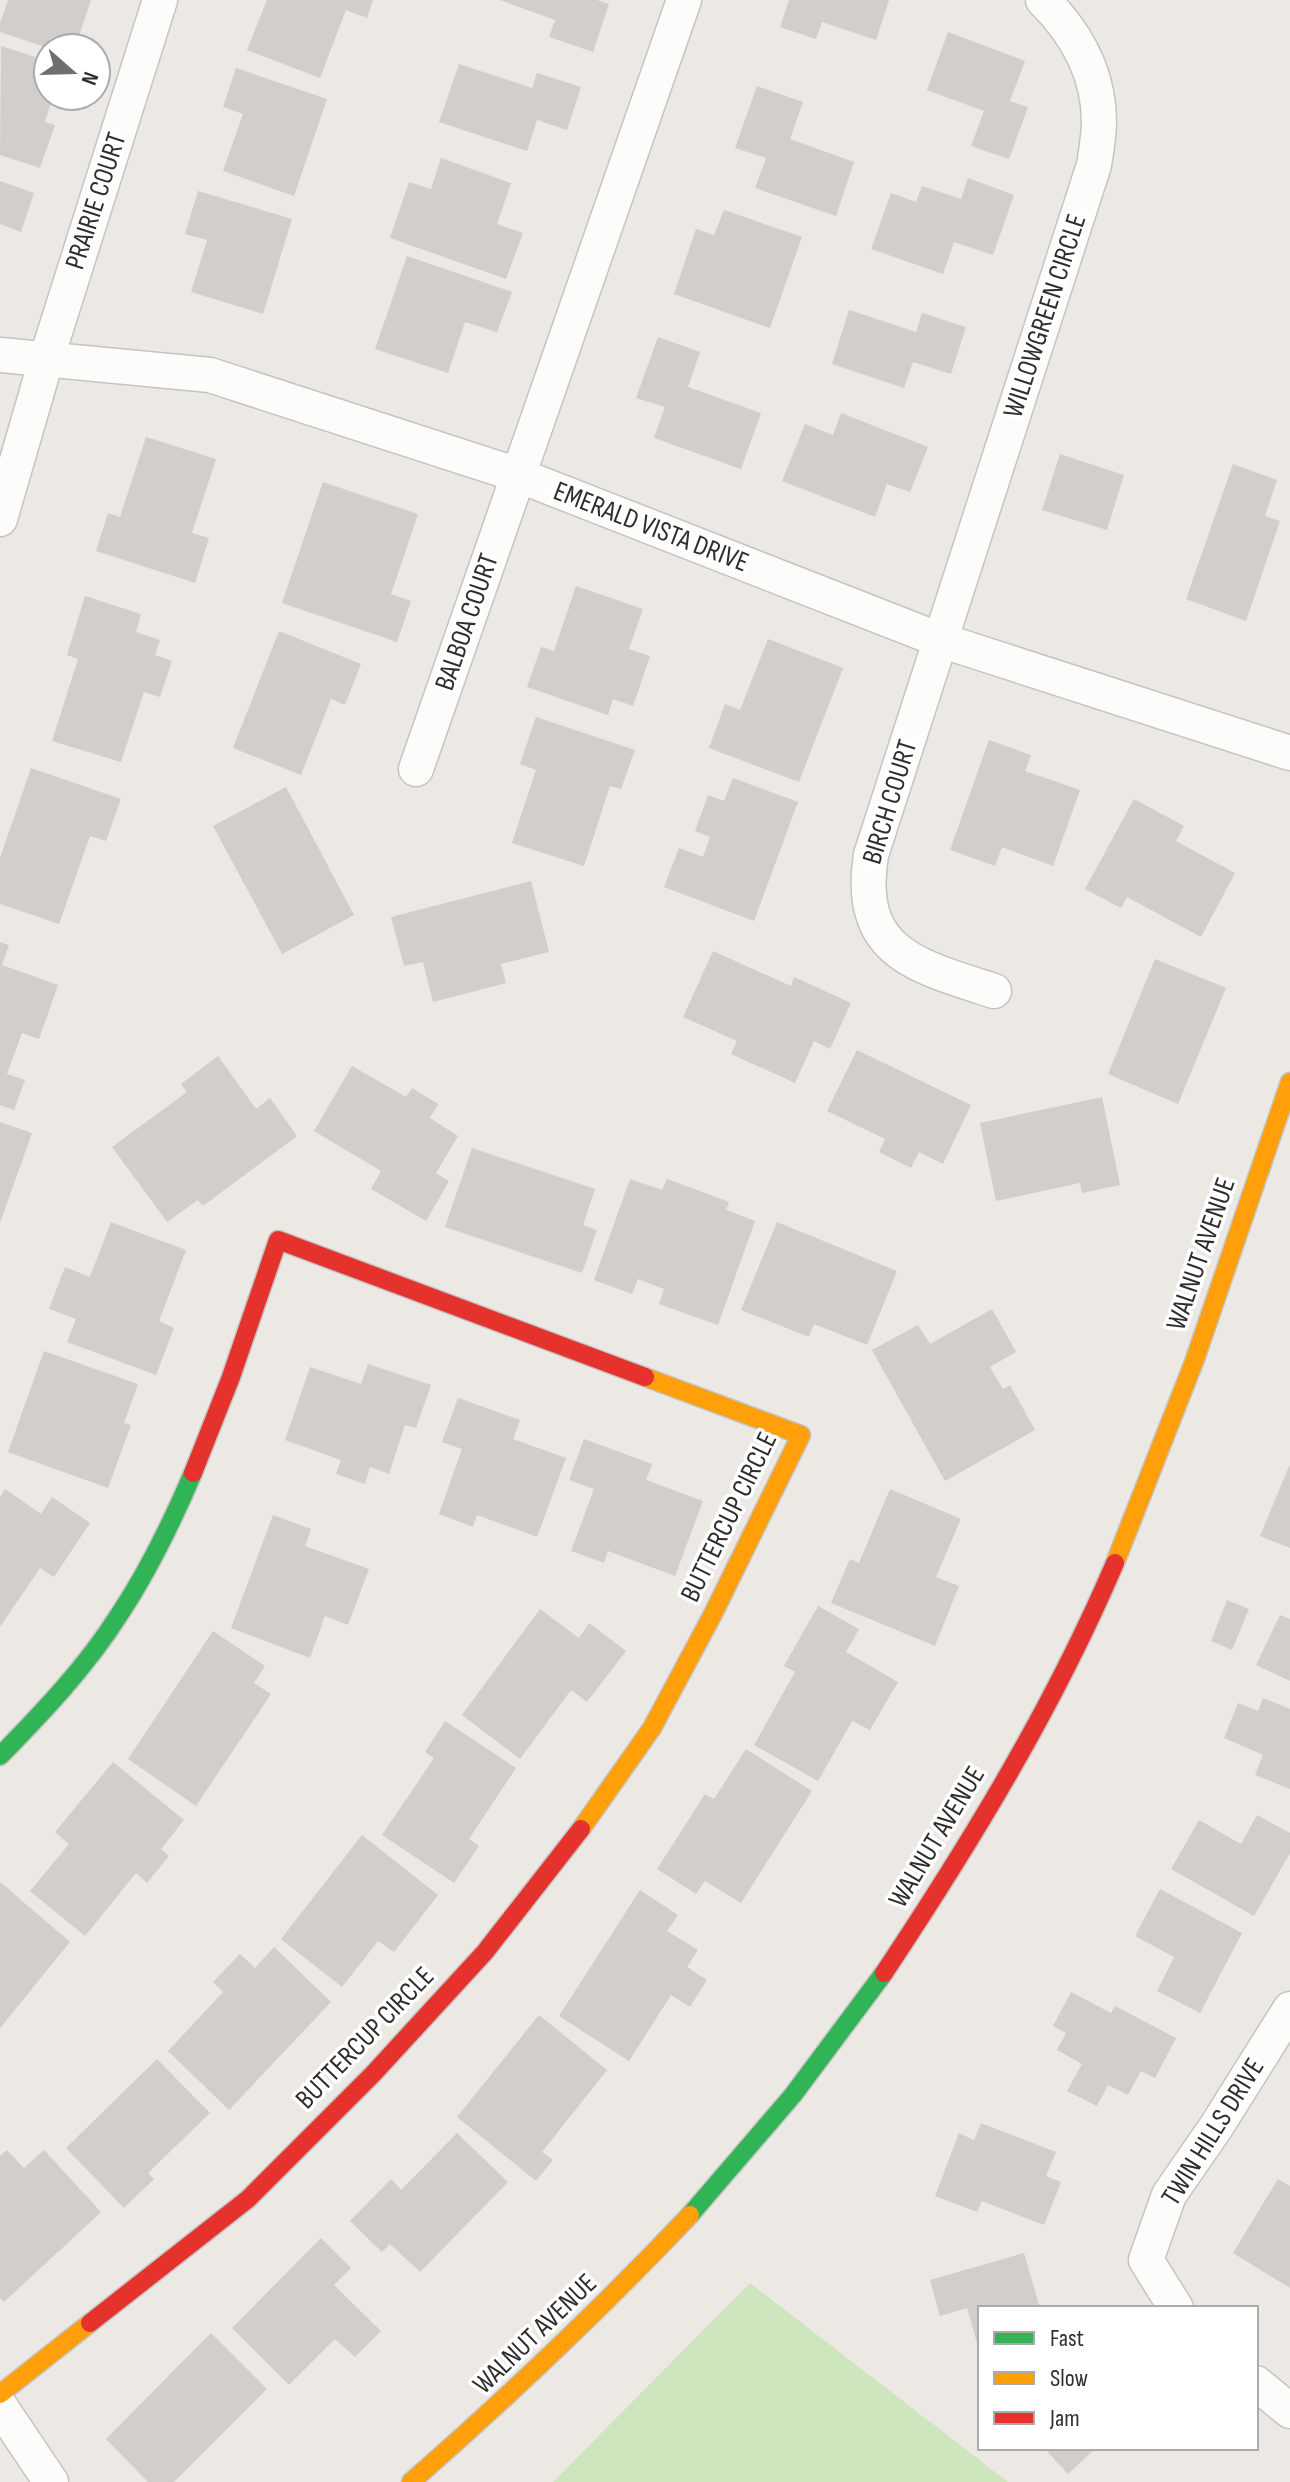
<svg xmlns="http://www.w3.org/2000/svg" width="1290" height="2482" viewBox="0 0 1290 2482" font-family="'Sofia Sans Condensed',sans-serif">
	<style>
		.green { fill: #cee6be }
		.building { fill: #d1cecb }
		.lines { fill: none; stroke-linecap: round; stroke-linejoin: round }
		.street-casing { stroke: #c5c4c5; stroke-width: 37 }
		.fast-casing { stroke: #c5c4c5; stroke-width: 21 }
		.slow-casing { stroke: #c5c4c5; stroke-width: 21 }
		.jam-casing { stroke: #c5c4c5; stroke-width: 21 }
		.street { stroke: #fcfcfb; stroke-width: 34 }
		.fast { stroke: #30b455; stroke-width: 18 }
		.slow { stroke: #ff9f0a; stroke-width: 18 }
		.jam { stroke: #e5322d; stroke-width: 18 }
		.labels { text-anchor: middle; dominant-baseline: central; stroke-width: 7; stroke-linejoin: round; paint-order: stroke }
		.street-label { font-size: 28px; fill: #2e2e2e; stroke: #fff }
	</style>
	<rect width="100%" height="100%" fill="#ece8e4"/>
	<polygon class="green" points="750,2283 1008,2482 553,2482"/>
	<g class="building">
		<polygon points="8,0 91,0 75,48 48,48 0,32 0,23"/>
		<polygon points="267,0 373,0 367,18 346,10 320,78 247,50"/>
		<polygon points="500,0 597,0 609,4 593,52 549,37 555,20"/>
		<polygon points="789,0 889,0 876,40 822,22 816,39 780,27"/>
		<polygon points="948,32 1025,61 1010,101 1028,107 1009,159 971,146 984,111 927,90"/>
		<polygon points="1,46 48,61 48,96 53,96 45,122 55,125 40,168 0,155"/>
		<polygon points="459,64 532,88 537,73 581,87 567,130 537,120 527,151 439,122"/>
		<polygon points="236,68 327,99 294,196 223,171 243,114 223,107"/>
		<polygon points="757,86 803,102 790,139 854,162 836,216 755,188 766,158 735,148"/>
		<polygon points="441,158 511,183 497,224 523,233 506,279 390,238 409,182 431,189"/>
		<polygon points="968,178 1014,195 993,255 954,242 943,274 871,249 891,193 916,202 922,186 961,199"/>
		<polygon points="0,181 34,193 21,232 0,224"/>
		<polygon points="198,191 292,219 263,314 191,292 207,240 185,234"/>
		<polygon points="724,210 802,237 770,328 674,294 696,229 714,235"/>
		<polygon points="407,256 512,292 497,332 465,322 448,373 375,349"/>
		<polygon points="849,310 916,332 922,313 966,327 951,374 913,362 904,388 832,364"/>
		<polygon points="658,337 700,352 688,387 761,413 741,469 654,438 665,407 636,398"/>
		<polygon points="841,413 928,447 910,492 887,484 875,517 782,481 805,424 833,435"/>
		<polygon points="146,437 216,459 192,533 209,538 195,583 96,551 108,513 120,517"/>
		<polygon points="1060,454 1124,475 1107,530 1042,510"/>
		<polygon points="1233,464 1277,480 1265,516 1280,521 1246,621 1186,599"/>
		<polygon points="323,482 418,514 391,594 411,601 397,642 282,603"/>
		<polygon points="576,586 643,609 629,649 650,656 633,706 613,699 608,715 527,687 541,647 554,651"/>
		<polygon points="85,596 141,614 136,632 160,640 155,655 172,661 160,697 144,692 121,762 52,741 78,659 67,655"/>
		<polygon points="279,631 361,664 345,705 331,699 301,775 233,748"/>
		<polygon points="768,639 843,668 799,782 709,748 725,704 740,710"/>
		<polygon points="536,717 635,750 621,789 610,786 584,866 512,843 536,770 520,764"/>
		<polygon points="989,740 1031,755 1025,771 1080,790 1053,866 1002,847 995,866 950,850"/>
		<polygon points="31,768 121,799 106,841 90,836 59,924 0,904 0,858"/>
		<polygon points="733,778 798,802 754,921 664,887 679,848 703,857 710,837 695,831 708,795 724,801"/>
		<polygon points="286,787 354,915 282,954 213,826"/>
		<polygon points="1134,799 1184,826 1176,841 1235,873 1201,937 1127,897 1121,908 1085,889"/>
		<polygon points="531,881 549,952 501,964 506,983 433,1002 423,962 404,966 391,917"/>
		<polygon points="0,942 9,945 2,965 58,985 39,1039 22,1033 7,1074 25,1080 14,1110 0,1105"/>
		<polygon points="713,951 791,986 794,977 851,1003 830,1049 814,1041 795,1083 731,1054 737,1041 683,1017"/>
		<polygon points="1155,959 1226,988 1178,1104 1108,1074"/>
		<polygon points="857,1050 971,1105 943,1164 919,1152 911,1168 879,1152 885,1139 827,1111"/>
		<polygon points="218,1056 256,1109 270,1098 297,1136 203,1206 198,1200 167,1222 112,1147 187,1092 181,1084"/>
		<polygon points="352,1066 406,1097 412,1088 438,1104 430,1118 458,1136 436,1173 449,1181 426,1221 371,1189 381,1171 314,1131"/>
		<polygon points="1102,1097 1120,1185 1082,1193 1080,1183 996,1201 980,1123"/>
		<polygon points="0,1122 32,1133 0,1223"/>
		<polygon points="472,1148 595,1189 583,1225 597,1230 582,1273 445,1227"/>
		<polygon points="630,1179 662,1190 667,1179 729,1202 726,1210 755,1221 718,1325 659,1304 664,1289 638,1279 632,1294 594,1280"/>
		<polygon points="111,1222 186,1250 159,1321 174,1328 156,1375 67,1342 76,1319 49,1309 65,1267 90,1277"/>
		<polygon points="777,1222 897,1271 867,1345 814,1324 809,1337 741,1310"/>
		<polygon points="992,1309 1016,1352 990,1367 1003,1389 1010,1385 1035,1430 945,1481 872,1350 918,1325 930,1344"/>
		<polygon points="44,1351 138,1384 124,1423 131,1425 108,1488 8,1452"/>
		<polygon points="368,1364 431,1385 416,1428 405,1425 389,1474 370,1467 365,1484 336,1474 341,1460 285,1440 310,1367 361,1384"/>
		<polygon points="458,1398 520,1420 513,1439 566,1458 537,1537 477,1515 473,1527 439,1514 462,1449 442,1442"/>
		<polygon points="584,1439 652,1464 646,1480 703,1501 675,1576 608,1551 604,1563 571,1551 594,1489 569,1480"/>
		<polygon points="1290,1464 1290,1548 1260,1536"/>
		<polygon points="5,1489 41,1514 52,1497 90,1523 54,1577 40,1568 0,1627 0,1497"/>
		<polygon points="890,1489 961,1519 936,1577 959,1586 935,1646 831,1603 850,1559 859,1563"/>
		<polygon points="273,1515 311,1529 305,1546 369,1569 348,1625 325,1616 310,1658 231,1628"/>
		<polygon points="1227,1600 1249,1609 1232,1650 1211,1641"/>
		<polygon points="818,1606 859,1629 846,1652 898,1682 870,1730 852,1721 818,1781 754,1745 795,1672 784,1666"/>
		<polygon points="540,1609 579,1638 589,1623 626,1651 587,1702 571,1690 520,1759 462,1715"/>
		<polygon points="1280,1615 1290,1619 1290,1681 1256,1665"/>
		<polygon points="213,1631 265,1666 254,1683 271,1694 196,1806 128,1759"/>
		<polygon points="1263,1698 1290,1709 1290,1789 1255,1775 1263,1755 1224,1738 1238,1703 1258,1711"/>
		<polygon points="445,1721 516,1768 469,1839 479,1846 454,1883 382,1835 434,1758 425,1752"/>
		<polygon points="746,1749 812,1791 741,1903 705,1881 696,1894 657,1869 705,1794 714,1799"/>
		<polygon points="113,1762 184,1820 161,1849 169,1856 147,1883 136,1873 85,1936 30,1891 69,1844 55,1832"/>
		<polygon points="1257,1815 1290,1833 1290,1853 1254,1916 1171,1869 1199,1820 1241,1844"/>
		<polygon points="362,1835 438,1895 394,1952 378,1941 342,1987 281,1939"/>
		<polygon points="0,1882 70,1942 0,2028"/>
		<polygon points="1160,1889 1242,1933 1200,2013 1157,1991 1174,1957 1135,1936"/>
		<polygon points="640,1890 678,1915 667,1931 698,1950 687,1967 707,1980 690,2007 671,1995 629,2061 559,2016"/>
		<polygon points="274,1947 331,2002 229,2110 168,2051 223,1992 213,1982 240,1954 255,1968"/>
		<polygon points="1071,1992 1111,2013 1115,2006 1176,2038 1155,2078 1141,2071 1128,2095 1108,2085 1097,2106 1067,2091 1082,2064 1057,2050 1066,2033 1053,2026"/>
		<polygon points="539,2015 607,2070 542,2152 553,2160 536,2181 457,2117"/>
		<polygon points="157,2059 210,2113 148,2173 154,2179 124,2208 66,2148"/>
		<polygon points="981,2123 1056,2152 1046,2176 1061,2182 1044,2225 982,2201 977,2212 935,2196 959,2133 974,2140"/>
		<polygon points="457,2133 508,2182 420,2272 390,2244 382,2252 350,2221 391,2179 401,2190"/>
		<polygon points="7,2150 24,2168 44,2150 101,2212 4,2302 0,2298 0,2156"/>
		<polygon points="1278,2179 1290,2186 1290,2288 1233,2253"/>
		<polygon points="321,2238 351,2268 334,2285 381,2331 355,2357 335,2339 289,2385 232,2328"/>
		<polygon points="1024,2253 1040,2308 980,2308 979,2350 967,2308 940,2316 930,2280"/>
		<polygon points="211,2333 267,2389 174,2482 148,2482 106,2439"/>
		<polygon points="1044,2448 1096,2448 1068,2474"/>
	</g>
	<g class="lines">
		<g class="street-casing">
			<g id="street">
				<polyline points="0,355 210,375 518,475 940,640 1290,753"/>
				<polyline points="0,519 47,357 160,0"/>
				<polyline points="416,769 684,0"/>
				<path d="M 994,991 C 918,966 855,954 871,855 L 1094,165 C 1096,151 1099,136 1099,122 C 1099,74 1076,33 1043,0"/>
				<polyline points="1176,2308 1146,2260 1169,2195 1216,2127 1290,2009"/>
				<polyline points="1256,2383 1290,2411"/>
				<polyline points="0,2406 51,2482"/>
			</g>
		</g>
		<g class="fast-casing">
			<g id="fast">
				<path d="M 0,1756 C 43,1712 86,1667 119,1615 C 149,1570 172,1522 193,1473"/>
				<polyline points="690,2215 793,2095 884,1973"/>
			</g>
		</g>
		<g class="slow-casing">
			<g id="slow">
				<polyline points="1115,1563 1194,1362 1290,1082"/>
				<polyline points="581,1829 652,1728 713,1614 801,1435 645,1377"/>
				<polyline points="0,2394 90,2323"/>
				<path d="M 411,2482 C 508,2397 601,2309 690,2215"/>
			</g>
		</g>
		<g class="jam-casing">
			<g id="jam">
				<polyline points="193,1473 231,1377 278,1240 645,1377"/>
				<path d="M 884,1973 C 971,1842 1053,1708 1115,1563"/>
				<polyline points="90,2323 248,2199 373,2074 485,1952 581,1829"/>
			</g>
		</g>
		<use href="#street" class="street"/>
		<use href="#fast" class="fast"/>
		<use href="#slow" class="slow"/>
		<use href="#jam" class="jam"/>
	</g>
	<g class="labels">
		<g class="street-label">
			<text transform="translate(96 201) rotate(-72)">PRAIRIE COURT</text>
			<text transform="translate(1045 316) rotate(-72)">WILLOWGREEN CIRCLE</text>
			<text transform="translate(651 527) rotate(21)">EMERALD VISTA DRIVE</text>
			<text transform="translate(467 622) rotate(-71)">BALBOA COURT</text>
			<text transform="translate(890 802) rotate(-73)">BIRCH COURT</text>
			<text transform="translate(1201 1254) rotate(-71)">WALNUT AVENUE</text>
			<text transform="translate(729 1517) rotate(-64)">BUTTERCUP CIRCLE</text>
			<text transform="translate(937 1837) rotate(-59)">WALNUT AVENUE</text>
			<text transform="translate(365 2038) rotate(-46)">BUTTERCUP CIRCLE</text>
			<text transform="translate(1213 2132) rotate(-58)">TWIN HILLS DRIVE</text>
			<text transform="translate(535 2334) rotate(-44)">WALNUT AVENUE</text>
		</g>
	</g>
	<rect x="978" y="2306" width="280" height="144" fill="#ffffff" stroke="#ababab" stroke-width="2"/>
	<rect x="994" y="2332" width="40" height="12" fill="#30b455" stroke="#ababab" stroke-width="2"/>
	<text x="1050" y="2346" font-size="24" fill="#2e2e2e">Fast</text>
	<rect x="994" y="2372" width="40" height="12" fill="#ff9f0a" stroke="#ababab" stroke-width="2"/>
	<text x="1050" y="2386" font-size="24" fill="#2e2e2e">Slow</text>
	<rect x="994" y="2412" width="40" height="12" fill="#e5322d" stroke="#ababab" stroke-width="2"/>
	<text x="1050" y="2426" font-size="24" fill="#2e2e2e">Jam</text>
	<g transform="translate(72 72) rotate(110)"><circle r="38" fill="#ffffff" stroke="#ababab" stroke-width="2"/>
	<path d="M0-6L14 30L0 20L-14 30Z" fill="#706f6e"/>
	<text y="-12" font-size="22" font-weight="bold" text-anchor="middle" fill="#2e2e2e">N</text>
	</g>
</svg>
